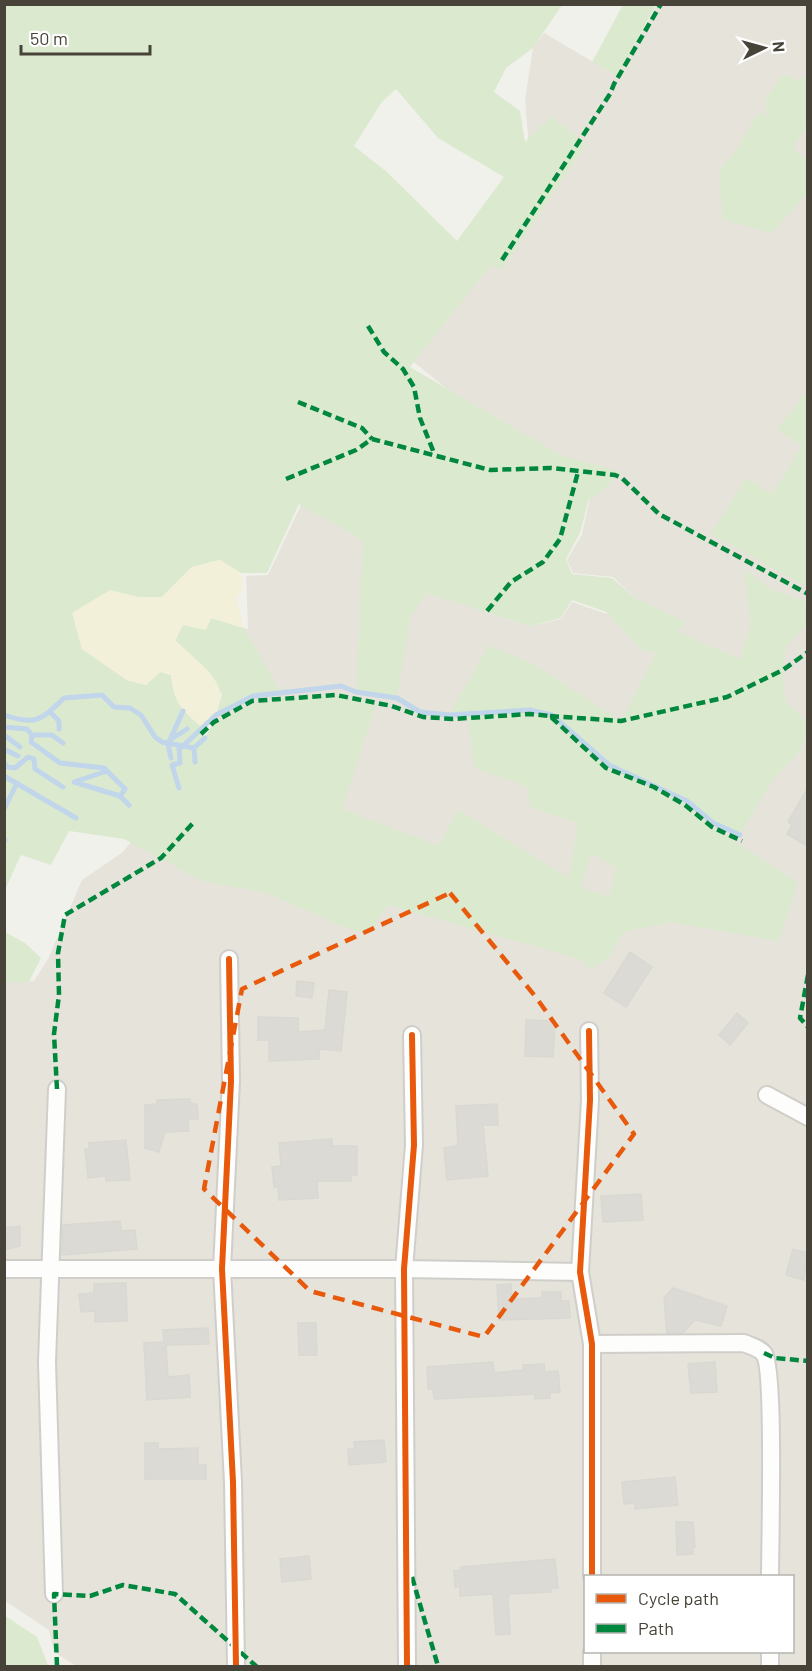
<svg xmlns="http://www.w3.org/2000/svg" width="812" height="1671" viewBox="0 0 812 1671" font-family="Barlow,sans-serif">
	<style>
		.residential { fill: #e5e3da; fill-rule: evenodd }
		.green { fill: #dbeacf; fill-rule: evenodd }
		.sand { fill: #f3f0d9 }
		.lines { fill: none; stroke-linecap: round; stroke-linejoin: round }
		.stream { stroke: #c1d5eb; stroke-width: 5 }
		.building { fill: #dbdad4; stroke: #d9d8d2; stroke-width: 1.5 }
		.street-casing { stroke: #cfceca; stroke-width: 20 }
		.street { stroke: #fdfdfc; stroke-width: 16 }
		.quiet { stroke: #00873e; stroke-width: 4.5; stroke-dasharray: 9 4.5; stroke-linecap: butt }
		.cycleway-casing { stroke: #fff; stroke-width: 10 }
		.cycleway { stroke: #e8590c; stroke-width: 6 }
		.marked { fill: none; stroke: #e8590c; stroke-width: 4.5; stroke-dasharray: 12 8; stroke-linejoin: round }
	</style>
	<rect width="100%" height="100%" fill="#f1f1ec"/>
	<path class="residential" d="M 657,5 L 807,5 L 807,1666 L 76,1666 L 54,1652 L 49,1630 L 5,1601 L 5,981 L 34,981 L 48,959 L 82,880 L 123,852 L 213,734 L 225,693 L 209,633 L 214,623 L 248,629 L 246,576 L 268,575 L 302,503 L 500,593 L 485,612 L 530,626 L 561,619 L 572,602 L 607,614 L 625,594 L 635,598 L 613,577 L 573,573 L 567,560 L 582,534 L 590,498 L 442,401 L 447,389 L 399,350 L 460,247 L 529,147 L 525,100 L 533,48 L 544,33 L 617,76 ZM 586,1576 L 792,1576 L 792,1652 L 586,1652 Z"/>
	<g class="green">
		<path d="M 5,5 L 562,5 L 533,48 L 506,68 L 494,92 L 520,111 L 525,142 L 551,117 L 586,144 L 502,270 L 491,265 L 410,367 L 562,456 L 622,472 L 599,494 L 589,499 L 580,533 L 566,559 L 572,574 L 612,578 L 634,597 L 686,622 L 677,632 L 740,659 L 751,627 L 744,569 L 770,589 L 807,602 L 807,625 L 786,646 L 783,670 L 785,700 L 807,723 C 807,752 791,758 775,778 C 761,796 751,817 740,835 C 706,819 680,794 645,779 L 641,790 L 645,783 L 685,805 L 712,827 L 798,883 L 779,941 L 670,922 L 623,932 L 609,957 L 589,970 L 583,960 L 388,905 L 368,933 L 352,930 L 266,893 L 203,881 L 124,839 L 69,831 L 51,865 L 21,855 L 5,890 ZM 396,89 L 438,138 L 504,177 L 457,241 L 386,171 L 354,146 L 382,102 ZM 299,504 L 363,540 L 356,692 L 397,698 L 410,618 L 426,593 L 530,626 L 561,618 L 572,600 L 606,612 L 643,651 L 657,652 L 621,721 L 535,665 L 489,645 L 449,715 L 468,718 L 474,768 L 528,787 L 530,807 L 578,823 L 569,878 L 458,810 L 439,846 L 342,809 L 376,704 L 336,695 L 263,700 L 214,722 L 205,737 L 201,734 L 202,727 C 181,709 174,703 171,675 L 160,672 L 146,685 L 127,680 L 82,649 L 138,597 L 162,597 L 192,567 L 219,560 L 241,573 L 267,573 ZM 591,853 L 616,868 L 609,897 L 581,887 Z"/>
		<polygon points="623,5 656,5 617,76 592,62"/>
		<polygon points="784,74 798,80 807,77 807,125 793,148 807,161 807,193 772,233 723,219 719,171 737,149 757,114 767,117 766,99"/>
		<polygon points="807,391 807,587 711,534 746,478 772,494 803,445 777,430"/>
		<polygon points="211,618 244,628 281,693 253,696 216,715 222,694 175,641 183,625"/>
		<polygon points="5,932 25,943 41,958 29,982 5,982"/>
		<polygon points="4,1615 37,1637 48,1665 51,1666 5,1666"/>
	</g>
	<path class="sand" d="M 220,560 L 241,573 L 243,588 L 236,599 L 244,628 L 211,618 L 206,630 L 183,625 L 175,640 C 203,668 245,690 202,727 C 181,709 175,703 171,675 L 160,672 L 146,685 L 127,680 L 82,649 L 72,613 L 110,590 L 138,597 L 162,597 L 192,567 Z"/>
	<g class="lines">
		<g class="stream">
			<polyline points="50,712 59,721 59,729"/>
			<path d="M 4,715 C 36,726 41,720 64,698 L 102,695 L 114,707 L 130,708 L 141,715 L 155,737 L 162,742 L 194,748 L 205,738"/>
			<polyline points="4,727 27,729 32,735 31,742 60,763 104,768 125,789 120,796 129,805"/>
			<polyline points="4,735 20,747"/>
			<polyline points="32,735 52,735 63,743"/>
			<polyline points="173,738 187,729"/>
			<polyline points="179,747 180,763 172,765 179,788"/>
			<polyline points="182,747 216,715 253,696 341,686 356,692 397,698 420,712 449,715 530,710 552,715 609,765 687,801 713,823 740,835"/>
			<polyline points="194,748 195,762"/>
			<polyline points="4,749 18,756"/>
			<polyline points="171,758 168,744 183,711"/>
			<polyline points="4,762 7,767 15,768 28,757 34,759 35,769 63,787"/>
			<polyline points="107,771 74,782 120,796"/>
			<polyline points="4,776 76,818"/>
			<polyline points="4,809 17,783"/>
			<polyline points="4,840 5,840"/>
		</g>
	</g>
	<g class="building">
		<polygon points="807,789 807,846 787,834 792,825 788,822"/>
		<polygon points="630,952 652,967 626,1007 604,993"/>
		<polygon points="297,981 314,983 312,998 296,996"/>
		<polygon points="329,990 347,992 341,1051 319,1049 319,1059 269,1061 269,1040 258,1040 258,1017 298,1018 298,1032 325,1030"/>
		<polygon points="737,1013 748,1023 730,1045 719,1035"/>
		<polygon points="526,1020 555,1021 553,1057 525,1056"/>
		<polygon points="190,1099 191,1104 197,1104 198,1119 188,1119 189,1131 165,1132 159,1152 145,1148 145,1105 157,1104 157,1100"/>
		<polygon points="497,1104 498,1125 483,1125 488,1176 447,1180 444,1148 458,1146 456,1106"/>
		<polygon points="332,1139 332,1146 357,1146 357,1175 351,1175 351,1181 317,1181 318,1198 279,1200 278,1187 274,1187 272,1167 281,1166 279,1143"/>
		<polygon points="126,1140 130,1180 106,1181 106,1176 88,1178 85,1149 89,1149 89,1143"/>
		<polygon points="641,1194 643,1220 603,1222 601,1196"/>
		<polygon points="120,1221 121,1231 135,1230 137,1249 62,1255 63,1225"/>
		<polygon points="20,1226 20,1246 4,1250 4,1228"/>
		<polygon points="793,1249 807,1253 804,1280 786,1275"/>
		<polygon points="126,1283 127,1321 95,1322 95,1311 81,1312 79,1294 94,1293 94,1284"/>
		<polygon points="511,1284 512,1299 542,1298 542,1292 561,1292 561,1301 569,1301 570,1318 499,1320 497,1285"/>
		<polygon points="673,1288 727,1306 721,1326 695,1320 683,1333 667,1333 664,1298"/>
		<polygon points="298,1323 316,1323 317,1355 299,1355"/>
		<polygon points="208,1328 209,1344 166,1345 168,1377 189,1375 190,1397 147,1400 144,1343 164,1342 163,1330"/>
		<polygon points="493,1362 494,1373 523,1370 523,1365 544,1364 545,1372 558,1371 560,1392 550,1393 550,1398 535,1399 535,1394 434,1399 433,1389 428,1389 427,1367"/>
		<polygon points="715,1362 717,1392 691,1393 688,1364"/>
		<polygon points="384,1440 386,1462 349,1465 348,1449 355,1449 354,1442"/>
		<polygon points="145,1443 158,1443 158,1449 198,1448 198,1465 206,1465 206,1479 145,1479"/>
		<polygon points="675,1477 678,1505 635,1509 635,1503 624,1504 622,1482"/>
		<polygon points="676,1522 693,1522 695,1547 693,1547 693,1554 677,1555"/>
		<polygon points="309,1556 311,1579 282,1582 280,1559"/>
		<polygon points="555,1559 558,1588 551,1588 551,1592 510,1594 508,1597 510,1634 496,1635 493,1594 460,1596 460,1586 455,1587 454,1571 462,1570 461,1567"/>
	</g>
	<g class="lines">
		<g class="street-casing">
			<g id="street">
				<polyline points="229,959 231,1081 222,1269 233,1482 236,1666"/>
				<polyline points="589,1031 590,1100 580,1272 592,1344 592,1576"/>
				<polyline points="767,1095 808,1117"/>
				<polyline points="4,1269 404,1269 580,1272"/>
				<path d="M 592,1344 L 744,1343 C 750,1346 760,1348 764,1354 C 775,1369 770,1546 770,1576"/>
				<polyline points="54,1594 47,1362 57,1089"/>
				<polyline points="407,1666 404,1269 414,1145 412,1035"/>
				<polyline points="592,1666 592,1652"/>
				<polyline points="770,1666 770,1652"/>
			</g>
		</g>
		<use href="#street" class="street"/>
		<g class="quiet">
			<polyline points="502,260 610,94 614,84 661,4"/>
			<polyline points="368,326 384,352 403,369 414,387 420,418 434,453"/>
			<polyline points="298,402 362,428 372,439"/>
			<polyline points="286,479 356,450 372,439 490,470 551,468 615,475 622,478 659,514 808,594"/>
			<polyline points="487,611 511,582 543,562 560,539 578,472"/>
			<polyline points="550,716 621,721 727,697 783,670 808,652"/>
			<polyline points="201,734 214,722 252,701 336,695 392,706 423,717 453,719 530,714 550,716 606,768 654,787 685,805 712,827 742,841"/>
			<polyline points="808,975 800,1018 808,1027"/>
			<polyline points="57,1089 54,1034 59,995 58,953 65,915 161,858 194,822"/>
			<polyline points="764,1353 775,1358 808,1361"/>
			<polyline points="412,1577 438,1666"/>
			<polyline points="57,1666 54,1594 90,1596 123,1585 175,1594 256,1666 250,1666"/>
		</g>
		<g class="cycleway-casing">
			<g id="cycleway">
				<polyline points="229,959 231,1081 222,1269 233,1482 236,1666"/>
				<polyline points="589,1031 590,1100 580,1272 592,1344 592,1576"/>
				<polyline points="407,1666 404,1269 414,1145 412,1035"/>
			</g>
		</g>
		<use href="#cycleway" class="cycleway"/>
	</g>
	<path class="marked" d="M 450,893 L 535,996 L 634,1134 L 484,1337 L 310,1291 L 204,1189 L 242,989 Z"/>
	<rect width="812" height="1671" fill="none" stroke="#474339" stroke-width="12"/>
	<rect x="584" y="1575" width="210" height="78" fill="#ffffff" stroke="#b5b4b0" stroke-width="1.5"/>
	<rect x="596" y="1594" width="30" height="9" fill="#e8590c" stroke="#b5b4b0" stroke-width="1.5"/>
	<text x="638" y="1605" font-size="18" fill="#474339">Cycle path</text>
	<rect x="596" y="1624" width="30" height="9" fill="#00873e" stroke="#b5b4b0" stroke-width="1.5"/>
	<text x="638" y="1635" font-size="18" fill="#474339">Path</text>
	<g transform="translate(764 48) rotate(85)" stroke="#ffffff" stroke-width="4.5" paint-order="stroke">
	<path d="M0-4.5L10 22L0 15L-10 22Z" fill="#474339"/>
	<text y="-9" font-size="16" font-weight="bold" text-anchor="middle" fill="#474339">N</text>
	</g>
	<path d="M21 45v9h129v-9" fill="none" stroke="#474339" stroke-width="3"/>
	<text x="30" y="45" font-size="18" fill="#474339" stroke="#ffffff" stroke-width="4.5" paint-order="stroke">50 m</text>
</svg>
